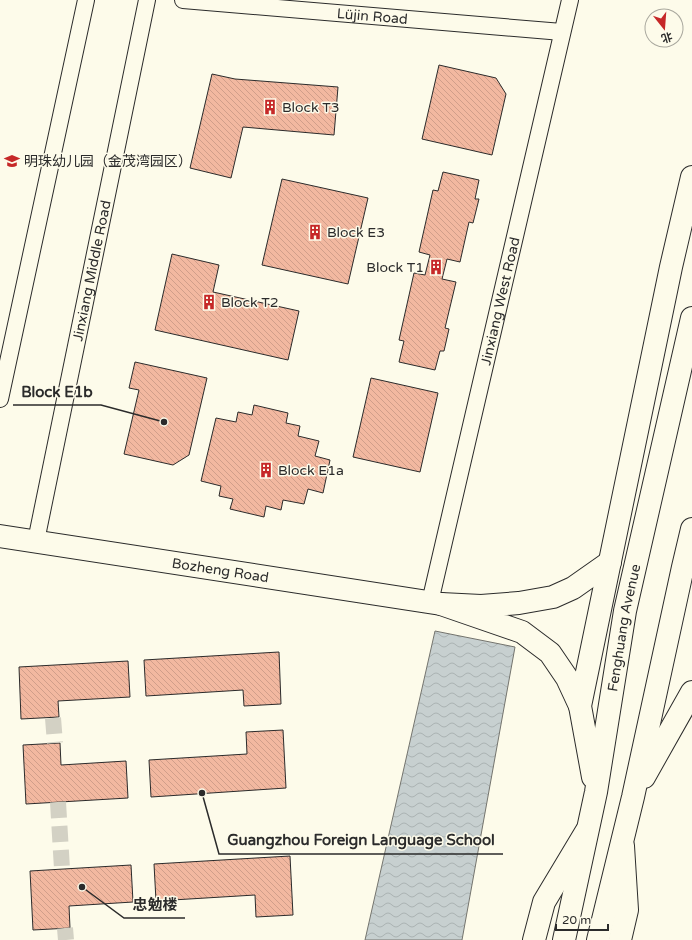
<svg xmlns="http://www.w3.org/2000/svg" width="692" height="940" viewBox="0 0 692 940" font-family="'Varela Round','Noto Sans SC',sans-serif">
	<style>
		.water { fill: url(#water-waves); stroke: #74746e }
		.building { fill: url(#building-back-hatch); stroke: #2b2b2b }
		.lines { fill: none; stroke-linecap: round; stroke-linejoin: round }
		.street-tunnel { stroke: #d3d1c4; stroke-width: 16; stroke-dasharray: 16 8; stroke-linecap: butt }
		.street-casing { stroke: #2b2b2b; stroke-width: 18 }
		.secondary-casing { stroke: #2b2b2b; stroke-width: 24 }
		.primary-casing { stroke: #2b2b2b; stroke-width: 24 }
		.street { stroke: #fdfbea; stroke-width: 16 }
		.secondary { stroke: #fdfbea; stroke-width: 22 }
		.primary { stroke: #fdfbea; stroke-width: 22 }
		.labels { text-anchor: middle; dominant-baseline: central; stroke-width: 3; stroke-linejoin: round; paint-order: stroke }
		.street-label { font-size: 14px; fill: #2b2b2b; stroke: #fdfbea }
		.poi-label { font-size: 14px; fill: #2b2b2b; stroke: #fdfbea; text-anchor: start }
		.leader { fill: none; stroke: #2b2b2b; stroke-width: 1.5 }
		.callout-dot { fill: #2b2b2b; stroke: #fdfbea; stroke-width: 1.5 }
		.callout-label { font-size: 15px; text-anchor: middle; font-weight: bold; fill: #2b2b2b; stroke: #fdfbea; stroke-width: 3; stroke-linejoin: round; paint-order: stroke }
	</style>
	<defs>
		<pattern id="water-waves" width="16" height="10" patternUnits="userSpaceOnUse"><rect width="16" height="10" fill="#c7d0d0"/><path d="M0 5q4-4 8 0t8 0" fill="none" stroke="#abb3b3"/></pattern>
		<pattern id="building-back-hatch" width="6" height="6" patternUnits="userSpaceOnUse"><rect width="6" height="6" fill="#f2b8a0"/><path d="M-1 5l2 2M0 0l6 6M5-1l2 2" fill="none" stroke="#d09e8a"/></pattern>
	</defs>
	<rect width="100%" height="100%" fill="#fdfbea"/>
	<polygon class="water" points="435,631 515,647 462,940 365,940"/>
	<g class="building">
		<polygon points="439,65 496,78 506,94 492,155 422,139"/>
		<polygon points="212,74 235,79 338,87 334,135 243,127 231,178 190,168"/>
		<polygon points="443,172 479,180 475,199 479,199 473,223 469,222 460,262 447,259 442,279 456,282 445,328 449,329 444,351 440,351 435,370 399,362 404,341 399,340 414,273 425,275 430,255 419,252 433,190 438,191"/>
		<polygon points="282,179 368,198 348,284 262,265"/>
		<polygon points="172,254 219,265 213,292 299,311 288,360 155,330"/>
		<polygon points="135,362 207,378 189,455 173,465 124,454 139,390 129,388"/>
		<polygon points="371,378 438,393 420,472 353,457"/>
		<polygon points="254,405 288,413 286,423 300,426 298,436 319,441 315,456 330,460 323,493 308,489 304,504 283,500 281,510 266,506 264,517 230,509 233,499 219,496 221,486 201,481 216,418 236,422 238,412 252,415"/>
		<polygon points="279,652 281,704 244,706 243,690 146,696 144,660"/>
		<polygon points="128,661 130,697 58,701 59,717 21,719 19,667"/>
		<polygon points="283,730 286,788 151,797 149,760 247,754 246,732"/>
		<polygon points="60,743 61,765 126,761 128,798 26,804 23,745"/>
		<polygon points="290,856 293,915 256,917 255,895 156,901 154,864"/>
		<polygon points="131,865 133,902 69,906 70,928 33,930 30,871"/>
	</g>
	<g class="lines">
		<g class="street-tunnel">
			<polyline points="53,718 55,743"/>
			<polyline points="58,802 62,869"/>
			<polyline points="65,928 66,940"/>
		</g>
		<g class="street-casing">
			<g id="street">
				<path id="s1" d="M 183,0 L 562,32"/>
				<polyline points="0,399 86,0"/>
				<path id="s2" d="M 36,541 L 147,0"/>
				<path id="s3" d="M 430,602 L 570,0"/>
			</g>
		</g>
		<g class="secondary-casing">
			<g id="secondary">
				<path id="s4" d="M 0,536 L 441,604"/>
				<polyline points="580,706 567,678 550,653 522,632 441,604 481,606 519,603 553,597 573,588 610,562"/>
				<polyline points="534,940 544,902 586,832"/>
				<polyline points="620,940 627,910 623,846"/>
			</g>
		</g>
		<g class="primary-casing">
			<g id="primary">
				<polyline points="593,777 580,706 671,267 692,177"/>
				<polyline points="644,777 692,692"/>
				<path id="s5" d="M 564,940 L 596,792 L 625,611 L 692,318"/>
				<polyline points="598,940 633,797 683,567 692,529"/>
			</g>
		</g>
		<use href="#street" class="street"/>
		<use href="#secondary" class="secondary"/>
		<use href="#primary" class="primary"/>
	</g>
	<defs>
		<g id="building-bare" transform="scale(1.2)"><path d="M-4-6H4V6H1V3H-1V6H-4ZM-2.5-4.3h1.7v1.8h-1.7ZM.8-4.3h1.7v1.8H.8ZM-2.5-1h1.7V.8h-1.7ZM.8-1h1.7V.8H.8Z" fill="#c62828" stroke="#fdfbea" stroke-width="2.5" paint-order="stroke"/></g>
		<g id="school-bare" transform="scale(1.2)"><path d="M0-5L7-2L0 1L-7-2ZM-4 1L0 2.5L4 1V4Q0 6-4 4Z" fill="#c62828" stroke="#fdfbea" stroke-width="2.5" paint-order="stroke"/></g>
	</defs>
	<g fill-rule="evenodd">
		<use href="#building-bare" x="270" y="107"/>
		<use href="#school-bare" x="12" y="161"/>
		<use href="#building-bare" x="315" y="232"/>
		<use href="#building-bare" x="436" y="267"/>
		<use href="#building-bare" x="209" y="302"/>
		<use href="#building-bare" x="266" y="470"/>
	</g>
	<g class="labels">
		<g class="street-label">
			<text stroke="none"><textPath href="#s1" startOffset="190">Lüjin Road</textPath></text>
			<text stroke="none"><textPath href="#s2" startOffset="276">Jinxiang Middle Road</textPath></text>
			<text stroke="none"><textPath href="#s3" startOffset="309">Jinxiang West Road</textPath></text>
			<text stroke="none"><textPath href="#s4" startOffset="223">Bozheng Road</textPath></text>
			<text stroke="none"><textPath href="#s5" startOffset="318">Fenghuang Avenue</textPath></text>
		</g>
		<g class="poi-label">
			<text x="282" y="107">Block T3</text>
			<text x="24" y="161">明珠幼儿园（金茂湾园区）</text>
			<text x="327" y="232">Block E3</text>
			<text x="424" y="267" text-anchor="end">Block T1</text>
			<text x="221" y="302">Block T2</text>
			<text x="278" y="470">Block E1a</text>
		</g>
	</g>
	<path class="leader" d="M164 422L101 405H13M202 793L219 854H503M82 887L124 918H185"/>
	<g class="callout-dot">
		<circle cx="164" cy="422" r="4"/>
		<circle cx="202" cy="793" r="4"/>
		<circle cx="82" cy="887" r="4"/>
	</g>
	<g class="callout-label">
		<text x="57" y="397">Block E1b</text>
		<text x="361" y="845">Guangzhou Foreign Language School</text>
		<text x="155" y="910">忠勉楼</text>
	</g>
	<g transform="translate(664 28) rotate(163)"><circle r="19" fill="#fdfbea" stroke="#a9a89e"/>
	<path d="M0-3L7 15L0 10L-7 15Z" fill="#c62828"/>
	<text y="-6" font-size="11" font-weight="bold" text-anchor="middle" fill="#2b2b2b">北</text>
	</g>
	<path d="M556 924v6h52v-6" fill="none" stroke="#2b2b2b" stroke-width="2"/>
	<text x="562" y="924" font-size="12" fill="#2b2b2b" stroke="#fdfbea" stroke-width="3" paint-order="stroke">20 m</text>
</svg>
